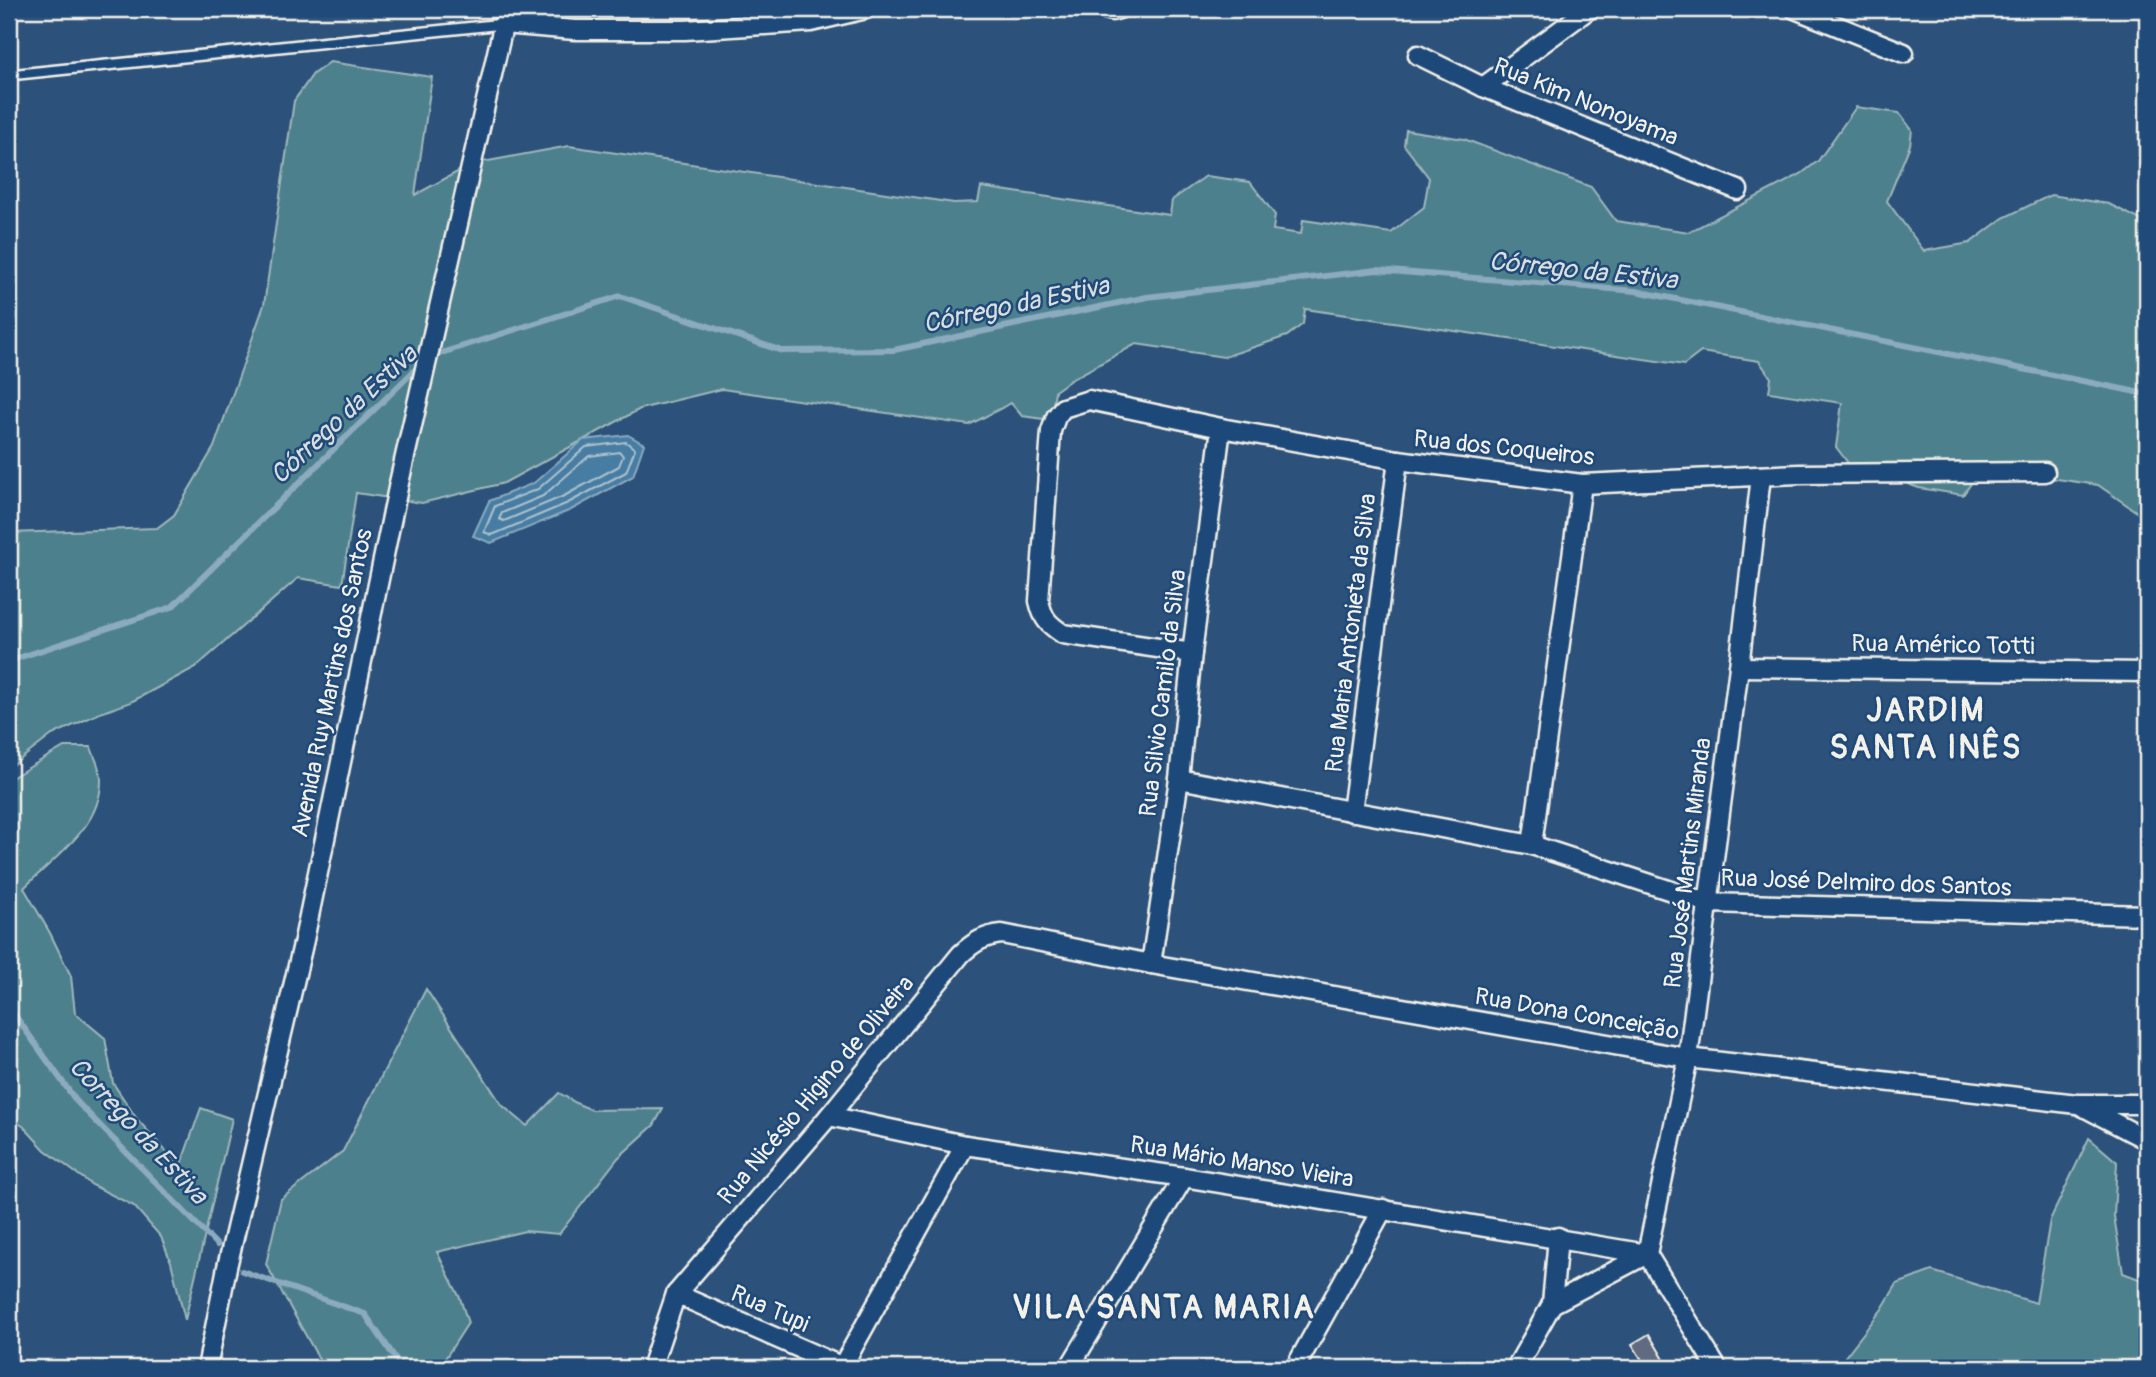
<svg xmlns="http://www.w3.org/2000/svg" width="2156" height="1377" viewBox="0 0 2156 1377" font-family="Pangolin,sans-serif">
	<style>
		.green { fill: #4d808d; stroke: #a0b8ba; stroke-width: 2 }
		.water { fill: #467ca3; stroke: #8cabbf; stroke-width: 2 }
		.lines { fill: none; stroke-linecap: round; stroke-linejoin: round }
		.shore { stroke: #aec2cc; stroke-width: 2 }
		.stream { stroke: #8cabbf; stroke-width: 6 }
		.building { fill: #616b81; stroke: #f4f1e8; stroke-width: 2 }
		.lane-casing { stroke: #f4f1e8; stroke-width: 14 }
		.street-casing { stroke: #f4f1e8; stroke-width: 23 }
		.lane { stroke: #1f4a7a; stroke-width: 9 }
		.street { stroke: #1f4a7a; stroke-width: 18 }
		.labels { text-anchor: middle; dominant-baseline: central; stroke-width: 5; stroke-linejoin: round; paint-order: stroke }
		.street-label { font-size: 24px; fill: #f4f1e8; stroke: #1f4a7a }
		.water-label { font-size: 26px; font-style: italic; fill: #dadfde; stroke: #1f4a7a }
		.district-label { font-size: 32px; font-weight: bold; letter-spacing: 2px; fill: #f4f1e8; stroke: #1f4a7a }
	</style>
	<rect width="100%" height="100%" fill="#2c517b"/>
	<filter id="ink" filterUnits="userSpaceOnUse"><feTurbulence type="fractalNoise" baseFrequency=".0143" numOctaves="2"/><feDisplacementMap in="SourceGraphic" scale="14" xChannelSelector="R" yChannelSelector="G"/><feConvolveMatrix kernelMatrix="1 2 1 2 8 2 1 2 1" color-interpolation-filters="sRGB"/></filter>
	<g filter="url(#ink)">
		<g class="green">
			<polygon points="330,62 432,77 415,195 472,164 569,146 954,203 978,202 981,187 1170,215 1172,200 1206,176 1250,182 1275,215 1273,230 1301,234 1303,220 1391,233 1424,207 1429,178 1404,145 1406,130 1464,139 1591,187 1616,221 1689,232 1801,174 1818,161 1856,107 1899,113 1912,130 1910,145 1887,201 1924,251 1970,243 2003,218 2051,195 2109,204 2147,223 2147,519 2098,485 1982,468 1963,495 1919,488 1848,463 1836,447 1842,403 1769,392 1771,378 1759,361 1701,352 1684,365 1305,309 1303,324 1287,336 1224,357 1136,344 1072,379 1055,391 1051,420 1022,416 1011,403 969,425 722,389 640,409 504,483 422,503 356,493 342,585 298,578 196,667 131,702 100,713 52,735 9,768 9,533 157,528 174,515 214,447 264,305 294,101 313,74"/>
			<path d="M 64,747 L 91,747 C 94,757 101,769 101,779 C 102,827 54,857 24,888 L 50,933 L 71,976 L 75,1013 L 105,1038 L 113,1083 L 137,1119 L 180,1167 L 201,1108 L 232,1119 L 185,1320 L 171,1262 L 161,1237 L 134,1206 L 92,1185 L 45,1150 L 23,1126 L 9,1118 L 9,784 L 13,777 Z"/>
			<polygon points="426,989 502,1105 527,1126 559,1093 578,1104 592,1110 663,1109 654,1125 618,1158 559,1234 525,1231 437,1252 460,1298 468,1323 439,1368 324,1368 266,1264 281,1199 343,1151"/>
			<polygon points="2089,1138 2117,1162 2114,1216 2123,1273 2147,1282 2147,1368 1862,1368 1841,1362 1882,1309 1897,1284 1932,1271 2036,1303 2050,1220"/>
		</g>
		<polygon class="water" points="628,435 644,444 633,476 571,510 491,543 473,536 489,501 534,483 583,440"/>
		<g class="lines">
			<g class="shore">
				<polygon points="626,442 635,449 626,472 568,503 492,535 484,532 495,506 538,489 586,447"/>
				<polygon points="620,452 623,456 619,466 564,496 504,521 499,519 502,513 543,496 589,456"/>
			</g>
			<g class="stream">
				<polyline points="429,357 620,296 782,351 894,350 1147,297 1377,270 1636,291 2147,394"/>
				<polyline points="9,661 172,607 421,364"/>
				<polyline points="9,1007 77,1102 217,1245"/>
				<polyline points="242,1271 365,1314 402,1368"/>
			</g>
		</g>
		<polygon class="building" points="1649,1334 1669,1368 1647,1368 1632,1344"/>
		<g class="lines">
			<g class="lane-casing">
				<polyline id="lane" points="9,75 503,24"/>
			</g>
			<g class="street-casing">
				<g id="street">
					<polyline points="1105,9 1112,11 1119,9"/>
					<polyline points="1795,9 1904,53"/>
					<polyline points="503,24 575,30 685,30 811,22 866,9"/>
					<polyline points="1418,55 1483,87 1738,190"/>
					<polyline points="1483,87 1589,9"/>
					<path d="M 1192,653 L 1063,634 C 1048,624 1043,619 1039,601 L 1051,431 L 1056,417 L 1063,408 L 1089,400 L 1221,428 L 1398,460 L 1582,484 L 1799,474 L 2045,472"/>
					<polyline points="1739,667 2147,672"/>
					<polyline points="1179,779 1532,845 1708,903 2147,915"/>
					<polyline points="1352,812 1398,460"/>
					<polyline points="1532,845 1582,484"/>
					<polyline points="1151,964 1179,779 1192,653 1221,428"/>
					<polyline points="2082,1106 2147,1140"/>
					<polyline points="829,1116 965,1145 1184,1177 1647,1254"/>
					<polyline points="1647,1254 1688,1058 1739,667 1761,476"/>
					<polyline points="1647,1254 1717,1368"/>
					<polyline points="676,1294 845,1368"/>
					<polyline points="1552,1304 1558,1237"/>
					<polyline points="842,1367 965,1145"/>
					<polyline points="207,1368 227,1267 304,940 399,483 507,9"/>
					<path d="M 651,1368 L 676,1294 L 829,1116 L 961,954 C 974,942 984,936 1002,934 L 1151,964 L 1688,1058 L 2077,1104 L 2147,1104"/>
					<polyline points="1069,1368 1184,1177"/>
					<polyline points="1295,1368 1383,1209"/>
					<polyline points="1516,1368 1552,1304 1647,1254"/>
				</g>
			</g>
			<use href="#lane" class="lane"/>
			<use href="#street" class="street"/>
		</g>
	</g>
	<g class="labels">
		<g class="street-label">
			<text transform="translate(1586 102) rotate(22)">Rua Kim Nonoyama</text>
			<text transform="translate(1504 448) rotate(6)">Rua dos Coqueiros</text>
			<text transform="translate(1351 633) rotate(-83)">Rua Maria Antonieta da Silva</text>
			<text transform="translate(1943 645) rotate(1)">Rua Américo Totti</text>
			<text transform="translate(332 683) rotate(-78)">Avenida Ruy Martins dos Santos</text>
			<text transform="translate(1163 693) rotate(-83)">Rua Silvio Camilo da Silva</text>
			<text transform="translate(1688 863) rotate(-83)">Rua José Martins Miranda</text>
			<text transform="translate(1866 883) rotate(2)">Rua José Delmiro dos Santos</text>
			<text transform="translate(1577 1014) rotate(10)">Rua Dona Conceição</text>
			<text transform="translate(816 1090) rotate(-50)">Rua Nicésio Higino de Oliveira</text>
			<text transform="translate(1242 1162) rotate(9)">Rua Mário Manso Vieira</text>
			<text transform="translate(770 1309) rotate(24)">Rua Tupi</text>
		</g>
		<g class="water-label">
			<text transform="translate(1583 271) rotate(6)">Córrego da Estiva</text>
			<text transform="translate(1016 305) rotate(-12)">Córrego da Estiva</text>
			<text transform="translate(344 415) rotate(-43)">Córrego da Estiva</text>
			<text transform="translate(138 1131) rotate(47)">Corrego da Estiva</text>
		</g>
		<g class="district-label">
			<text x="1926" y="711">JARDIM<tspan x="1926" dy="37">SANTA INÊS</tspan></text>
			<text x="1164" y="1308">VILA SANTA MARIA</text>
		</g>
	</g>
	<rect width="2156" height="1377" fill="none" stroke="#1f4a7a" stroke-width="35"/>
	<rect x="18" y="18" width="2121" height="1342" fill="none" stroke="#f4f1e8" stroke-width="2.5" filter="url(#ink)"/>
</svg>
